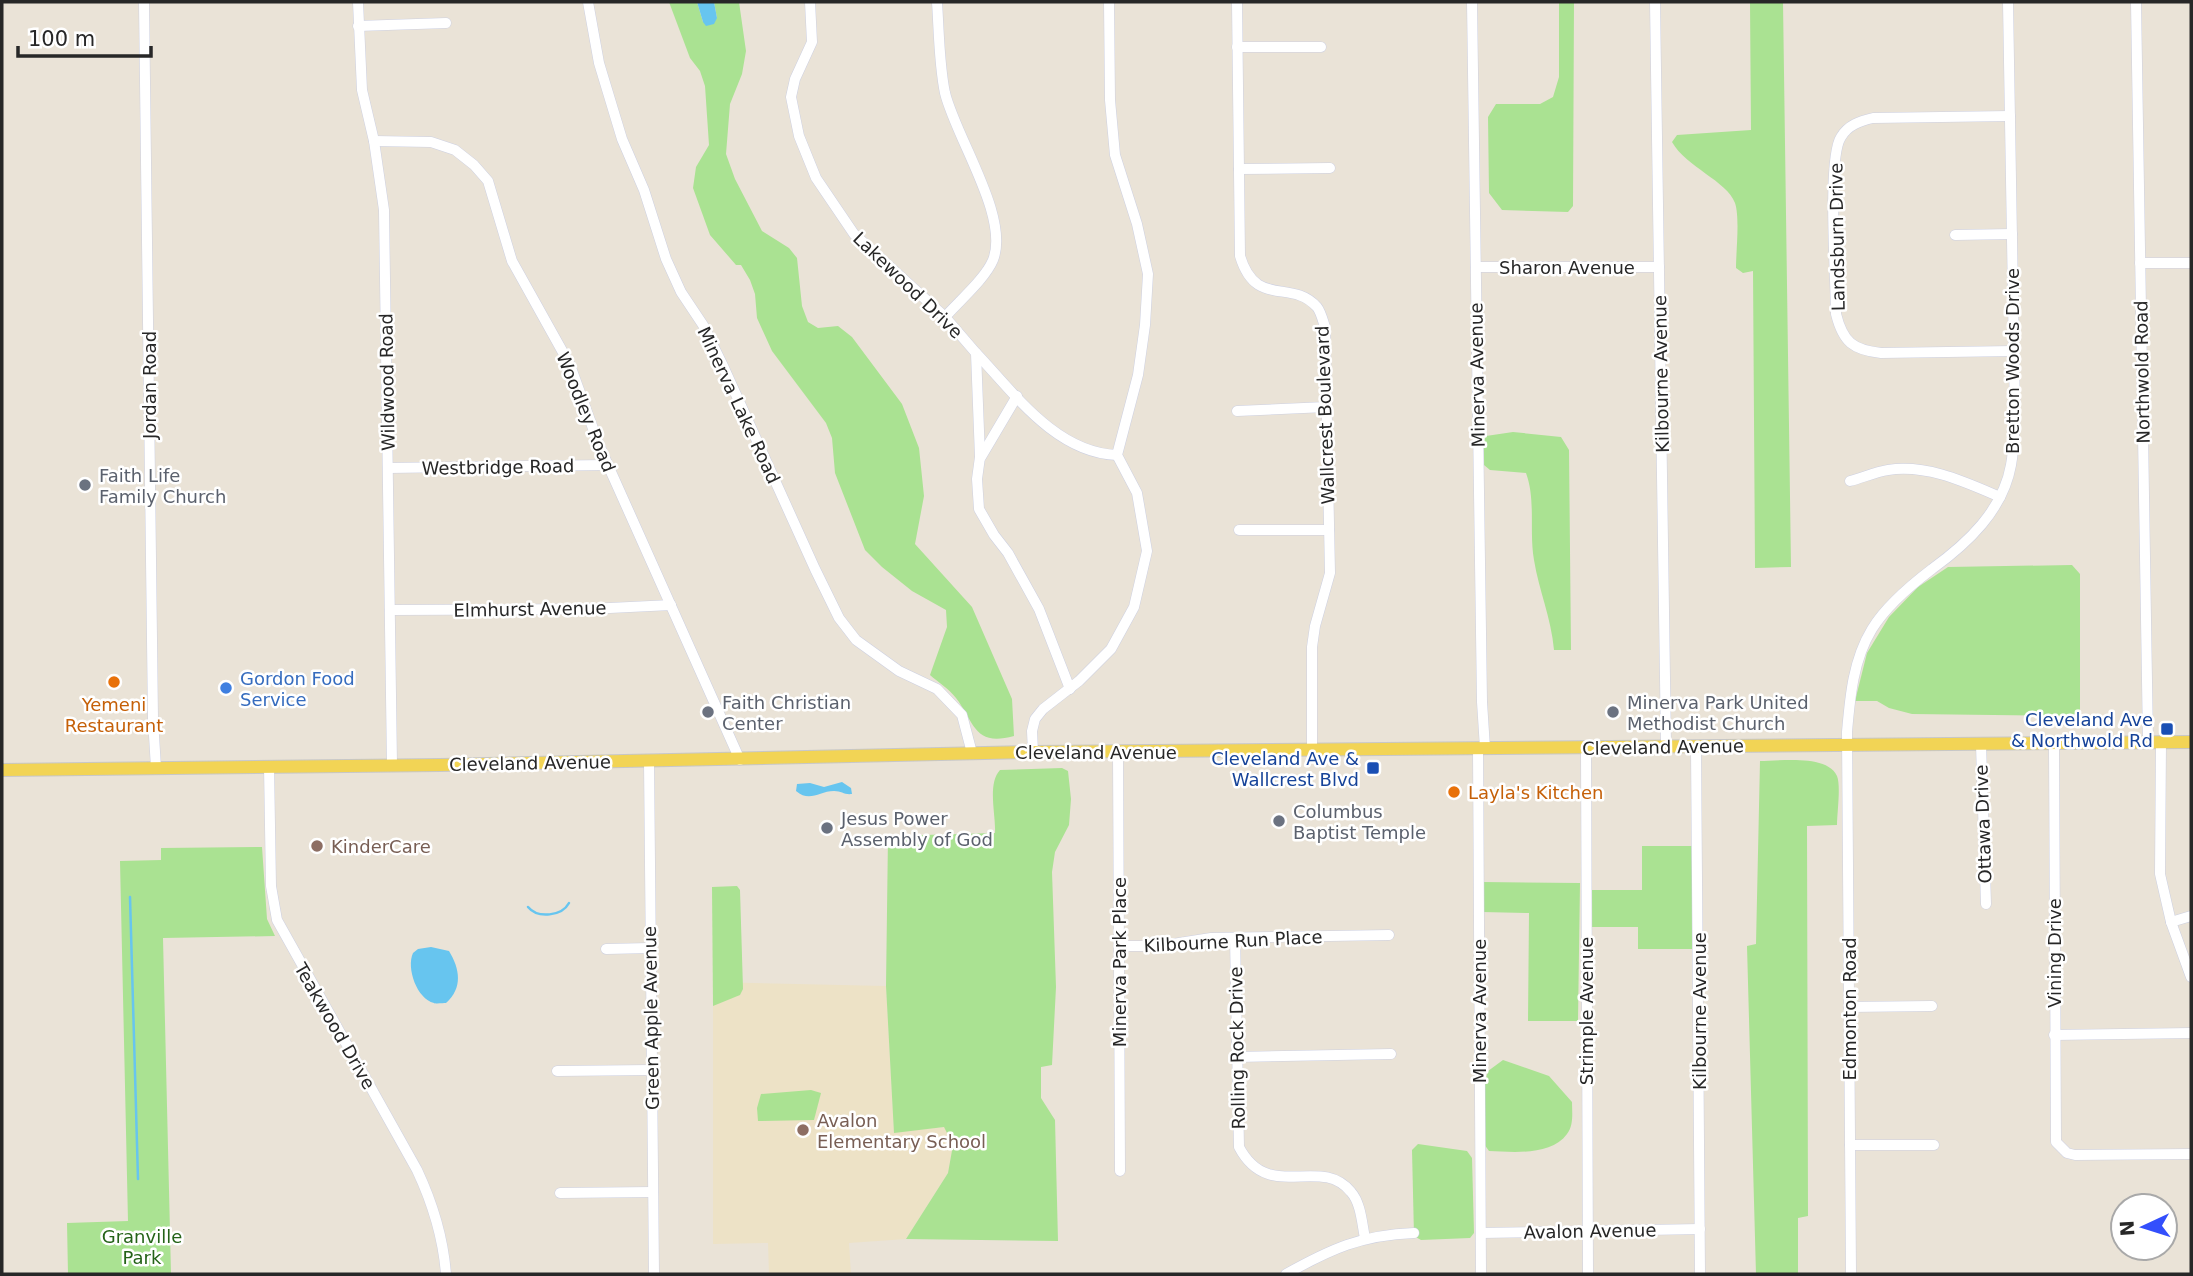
<svg xmlns="http://www.w3.org/2000/svg" width="2193" height="1276" viewBox="0 0 2193 1276" font-family="'DejaVu Sans',sans-serif">
	<style>
		.education { fill: #ede2c6 }
		.green { fill: #aae292 }
		.water { fill: #67c5ef }
		.lines { fill: none; stroke-linecap: round; stroke-linejoin: round }
		.stream { stroke: #67c5ef; stroke-width: 2.5 }
		.minor-casing { stroke: #cdd0e1; stroke-width: 11 }
		.major-casing { stroke: #c7c7c7; stroke-width: 14 }
		.minor { stroke: #fff; stroke-width: 10 }
		.major { stroke: #f2d455; stroke-width: 12 }
		.worship-dot { fill: #6b7280; stroke: #fff; stroke-width: 2.5 }
		.food-dot { fill: #e8710a; stroke: #fff; stroke-width: 2.5 }
		.shop-dot { fill: #3f7fe0; stroke: #fff; stroke-width: 2.5 }
		.transit-dot { fill: #1a4fb4; stroke: #fff; stroke-width: 2.5 }
		.education-dot { fill: #8d6e63; stroke: #fff; stroke-width: 2.5 }
		.labels { text-anchor: middle; dominant-baseline: central; stroke-width: 5; stroke-linejoin: round; paint-order: stroke }
		.street-label { font-size: 18px; fill: #272727; stroke: #fff }
		.worship-label { font-size: 18px; fill: #5b616d; stroke: #fff; text-anchor: start }
		.shop-label { font-size: 18px; fill: #366cbe; stroke: #fff; text-anchor: start }
		.food-label { font-size: 18px; fill: #c56008; stroke: #fff }
		.transit-label { font-size: 18px; fill: #164399; stroke: #fff; text-anchor: end }
		.education-label { font-size: 18px; fill: #785e54; stroke: #fff; text-anchor: start }
		.park-label { font-size: 18px; fill: #246318; stroke: #fff }
	</style>
	<rect width="100%" height="100%" fill="#eae3d7"/>
	<polygon class="education" points="713,982 886,986 894,1132 945,1127 953,1145 948,1173 906,1239 849,1243 851,1274 769,1274 768,1243 713,1244"/>
	<g class="green">
		<path d="M 669,2 L 697,2 L 703,22 L 717,18 L 714,2 L 739,2 L 746,51 L 742,74 L 730,104 L 726,154 L 735,179 L 762,231 L 789,248 L 797,258 L 802,306 L 808,322 L 818,328 L 838,326 L 852,337 L 902,404 L 919,448 L 924,496 L 915,544 L 972,607 L 1012,699 L 1014,736 C 974,747 975,723 956,698 C 949,689 938,682 930,675 L 947,627 L 946,610 L 912,591 L 882,567 L 865,550 L 835,473 L 832,438 L 826,423 L 772,351 L 757,318 L 755,294 L 750,280 L 741,265 L 736,265 L 710,235 L 693,188 L 696,167 L 709,145 L 705,86 L 700,71 L 690,58 Z"/>
		<polygon points="1559,2 1574,2 1573,206 1568,212 1502,210 1489,193 1488,117 1496,104 1540,104 1553,97 1559,77"/>
		<path d="M 1750,2 L 1783,2 L 1791,567 L 1755,568 L 1753,271 L 1743,273 L 1736,268 C 1736,251 1740,218 1735,203 C 1727,181 1686,167 1672,142 L 1677,135 L 1751,130 Z"/>
		<path d="M 1513,432 L 1561,437 L 1569,450 L 1571,650 L 1554,650 C 1551,617 1539,591 1534,560 C 1529,531 1536,500 1526,473 L 1490,470 L 1484,465 L 1480,447 L 1486,436 Z"/>
		<polygon points="2072,565 2080,574 2080,712 2069,716 1912,714 1889,708 1877,701 1855,701 1867,653 1889,617 1918,587 1948,567"/>
		<path d="M 1760,761 C 1780,761 1827,754 1837,776 C 1841,786 1837,813 1837,825 L 1807,826 L 1808,1216 L 1798,1218 L 1798,1274 L 1756,1274 L 1747,946 L 1756,944 Z"/>
		<path d="M 1062,768 L 1068,771 L 1071,799 L 1069,825 L 1055,852 L 1052,872 L 1056,987 L 1052,1065 L 1041,1067 L 1041,1098 L 1055,1120 L 1058,1241 L 906,1239 L 948,1173 L 953,1145 L 944,1127 L 894,1133 L 886,986 L 888,836 L 995,833 C 996,815 987,784 1000,770 Z"/>
		<polygon points="1642,846 1692,846 1692,949 1638,949 1638,927 1590,927 1590,890 1642,890"/>
		<polygon points="262,847 267,919 275,936 163,938 171,1274 68,1274 67,1223 128,1221 120,861 161,860 161,848"/>
		<polygon points="1482,882 1580,883 1578,1021 1528,1021 1529,913 1482,912"/>
		<polygon points="737,886 740,890 743,989 740,995 713,1006 712,887"/>
		<path d="M 1503,1060 L 1549,1076 L 1572,1102 C 1572,1112 1574,1125 1567,1134 C 1551,1156 1513,1152 1489,1151 L 1484,1144 L 1483,1089 L 1488,1071 Z"/>
		<polygon points="811,1090 821,1093 814,1120 758,1121 757,1108 761,1094"/>
		<polygon points="1418,1144 1467,1151 1472,1158 1474,1233 1470,1238 1421,1240 1414,1236 1412,1150"/>
	</g>
	<g class="water">
		<polygon points="697,2 714,2 717,18 714,24 706,26 703,22"/>
		<path d="M 842,782 L 851,788 L 852,794 C 844,795 842,791 834,791 C 819,791 810,803 796,791 L 797,784 L 810,783 L 824,787 Z"/>
		<path d="M 431,947 L 449,951 C 460,969 463,988 446,1003 C 444,1003 435,1004 434,1003 C 417,999 406,968 413,953 L 418,949 Z"/>
	</g>
	<g class="lines">
		<g class="stream">
			<polyline points="130,897 138,1179"/>
			<path d="M 528,907 C 538,919 562,916 569,903"/>
		</g>
		<g class="minor-casing">
			<g id="minor">
				<polyline points="144,2 153,719 156,768"/>
				<polyline points="358,2 362,90 374,141 384,210 392,765"/>
				<polyline points="588,2 599,63 622,139 644,190 666,259 681,292 703,325 724,368 815,569 839,618 856,640 899,671 937,689 962,715 972,753"/>
				<polyline points="810,2 812,42 795,79 791,97 799,136 816,178 854,234 945,317 976,353 980,457 977,479 979,509 994,535 1008,553 1039,609 1070,689"/>
				<path d="M 937,2 C 939,31 939,64 945,93 C 956,138 1010,217 993,260 C 985,279 959,301 945,317"/>
				<path d="M 1237,2 L 1240,256 C 1256,309 1291,278 1317,307 C 1321,312 1323,321 1325,327 L 1330,573 L 1315,626 L 1312,647 L 1312,750"/>
				<polyline points="1472,2 1482,702 1485,748"/>
				<polyline points="1655,2 1666,746"/>
				<polyline points="2136,2 2148,742"/>
				<polyline points="358,26 446,23"/>
				<polyline points="1237,47 1321,47"/>
				<path d="M 2010,116 L 1873,118 C 1860,121 1848,125 1841,137 C 1827,158 1836,281 1836,314 C 1843,342 1853,350 1881,353 L 2014,351"/>
				<polyline points="374,141 431,142 455,150 474,165 488,181 512,261 570,365 599,445 740,760"/>
				<polyline points="1239,169 1330,168"/>
				<polyline points="1955,235 2012,234"/>
				<polyline points="2140,263 2191,263"/>
				<polyline points="1476,267 1659,267"/>
				<path d="M 976,353 C 1014,393 1056,453 1117,455"/>
				<polyline points="1237,411 1326,407"/>
				<polyline points="981,457 1017,396"/>
				<polyline points="388,468 607,465"/>
				<path d="M 1850,481 C 1862,478 1875,472 1888,470 C 1927,464 1965,482 2000,497"/>
				<polyline points="1239,530 1329,530"/>
				<polyline points="390,610 589,609 671,605"/>
				<polyline points="2161,742 2160,874 2171,922 2191,977"/>
				<polyline points="1981,744 1986,904"/>
				<polyline points="2054,744 2056,1142 2067,1153 2075,1155 2191,1154"/>
				<polyline points="1696,747 1700,1274"/>
				<polyline points="1478,748 1481,1274"/>
				<polyline points="1586,748 1588,1274"/>
				<polyline points="1033,752 1032,731 1035,719 1043,709 1079,681 1111,649 1134,607 1147,551 1137,493 1117,455 1138,375 1145,325 1148,274 1137,224 1115,155 1110,100 1109,2"/>
				<polyline points="1118,752 1120,1171"/>
				<polyline points="649,761 654,1274"/>
				<path d="M 269,766 L 271,886 L 277,920 L 417,1170 C 433,1204 443,1236 446,1274"/>
				<polyline points="2171,922 2191,916"/>
				<path d="M 1235,938 L 1239,1147 C 1269,1204 1320,1154 1351,1192 C 1361,1203 1362,1224 1365,1238"/>
				<polyline points="1119,946 1160,946 1211,938 1389,935"/>
				<polyline points="606,949 650,948"/>
				<polyline points="1849,1007 1932,1006"/>
				<polyline points="2054,1035 2191,1033"/>
				<polyline points="1237,1057 1391,1054"/>
				<polyline points="557,1071 651,1070"/>
				<polyline points="1850,1145 1934,1145"/>
				<polyline points="560,1193 653,1192"/>
				<polyline points="1481,1233 1700,1229"/>
				<path d="M 1286,1274 C 1331,1249 1361,1235 1414,1233"/>
				<path d="M 1851,1274 L 1847,732 C 1850,697 1853,660 1872,629 C 1886,606 1911,585 1932,569 C 1968,543 2003,510 2011,465 C 2014,449 2014,432 2015,417 L 2008,2"/>
			</g>
		</g>
		<g class="major-casing">
			<polyline id="major" points="2,770 440,765 1033,752 2191,742"/>
		</g>
		<use href="#minor" class="minor"/>
		<use href="#major" class="major"/>
	</g>
	<g class="worship-dot">
		<circle cx="85" cy="485" r="7"/>
		<circle cx="708" cy="712" r="7"/>
		<circle cx="1613" cy="712" r="7"/>
		<circle cx="1279" cy="821" r="7"/>
		<circle cx="827" cy="828" r="7"/>
	</g>
	<g class="food-dot">
		<circle cx="114" cy="682" r="7"/>
		<circle cx="1454" cy="792" r="7"/>
	</g>
	<circle class="shop-dot" cx="226" cy="688" r="7"/>
	<g class="transit-dot">
		<rect x="2160" y="722" width="14" height="14" rx="3.5"/>
		<rect x="1366" y="761" width="14" height="14" rx="3.5"/>
	</g>
	<g class="education-dot">
		<circle cx="317" cy="846" r="7"/>
		<circle cx="803" cy="1130" r="7"/>
	</g>
	<g class="labels">
		<g class="street-label">
			<text transform="translate(1837 237) rotate(-91)">Landsburn Drive</text>
			<text x="1567" y="267">Sharon Avenue</text>
			<text transform="translate(908 285) rotate(44)">Lakewood Drive</text>
			<text transform="translate(2012 361) rotate(-90)">Bretton Woods Drive</text>
			<text transform="translate(2142 372) rotate(-91)">Northwold Road</text>
			<text transform="translate(1661 374) rotate(-91)">Kilbourne Avenue</text>
			<text transform="translate(1477 375) rotate(-91)">Minerva Avenue</text>
			<text transform="translate(387 382) rotate(-91)">Wildwood Road</text>
			<text transform="translate(149 385) rotate(-90)">Jordan Road</text>
			<text transform="translate(739 405) rotate(65)">Minerva Lake Road</text>
			<text transform="translate(586 412) rotate(68)">Woodley Road</text>
			<text transform="translate(1325 415) rotate(-92)">Wallcrest Boulevard</text>
			<text transform="translate(498 467) rotate(-1)">Westbridge Road</text>
			<text transform="translate(530 609) rotate(-1)">Elmhurst Avenue</text>
			<text transform="translate(1663 747) rotate(-1)">Cleveland Avenue</text>
			<text x="1096" y="752">Cleveland Avenue</text>
			<text transform="translate(530 763) rotate(-1)">Cleveland Avenue</text>
			<text transform="translate(1983 824) rotate(-92)">Ottawa Drive</text>
			<text transform="translate(1233 941) rotate(-3)">Kilbourne Run Place</text>
			<text transform="translate(2054 953) rotate(-90)">Vining Drive</text>
			<text transform="translate(1119 962) rotate(-90)">Minerva Park Place</text>
			<text transform="translate(1849 1009) rotate(-90)">Edmonton Road</text>
			<text transform="translate(1479 1011) rotate(-90)">Minerva Avenue</text>
			<text transform="translate(1586 1011) rotate(-90)">Strimple Avenue</text>
			<text transform="translate(1699 1011) rotate(-90)">Kilbourne Avenue</text>
			<text transform="translate(651 1018) rotate(-91)">Green Apple Avenue</text>
			<text transform="translate(335 1026) rotate(60)">Teakwood Drive</text>
			<text transform="translate(1237 1048) rotate(-91)">Rolling Rock Drive</text>
			<text transform="translate(1590 1231) rotate(-1)">Avalon Avenue</text>
		</g>
		<g class="worship-label">
			<text x="99" y="475">Faith Life<tspan x="99" dy="21">Family Church</tspan></text>
			<text x="722" y="702">Faith Christian<tspan x="722" dy="21">Center</tspan></text>
			<text x="1627" y="702">Minerva Park United<tspan x="1627" dy="21">Methodist Church</tspan></text>
			<text x="1293" y="811">Columbus<tspan x="1293" dy="21">Baptist Temple</tspan></text>
			<text x="841" y="818">Jesus Power<tspan x="841" dy="21">Assembly of God</tspan></text>
		</g>
		<g class="shop-label">
			<text x="240" y="678">Gordon Food<tspan x="240" dy="21">Service</tspan></text>
		</g>
		<g class="food-label">
			<text x="114" y="704">Yemeni<tspan x="114" dy="21">Restaurant</tspan></text>
			<text x="1468" y="792" text-anchor="start">Layla's Kitchen</text>
		</g>
		<g class="transit-label">
			<text x="2153" y="719">Cleveland Ave<tspan x="2153" dy="21">&amp; Northwold Rd</tspan></text>
			<text x="1359" y="758">Cleveland Ave &amp;<tspan x="1359" dy="21">Wallcrest Blvd</tspan></text>
		</g>
		<g class="education-label">
			<text x="331" y="846">KinderCare</text>
			<text x="817" y="1120">Avalon<tspan x="817" dy="21">Elementary School</tspan></text>
		</g>
		<g class="park-label">
			<text x="142" y="1236">Granville<tspan x="142" dy="21">Park</tspan></text>
		</g>
	</g>
	<rect width="2193" height="1276" fill="none" stroke="#272727" stroke-width="7"/>
	<g transform="translate(2144 1227) rotate(266)"><circle r="33" fill="#ffffff" stroke="#a9a9a9" stroke-width="2"/>
	<path d="M0-5L12 26L0 18L-12 26Z" fill="#334ffc"/>
	<text y="-10" font-size="19" font-weight="bold" text-anchor="middle" fill="#272727">N</text>
	</g>
	<path d="M18 46v10h133v-10" fill="none" stroke="#272727" stroke-width="3.5"/>
	<text x="28" y="46" font-size="21" fill="#272727" stroke="#ffffff" stroke-width="5" paint-order="stroke">100 m</text>
</svg>
